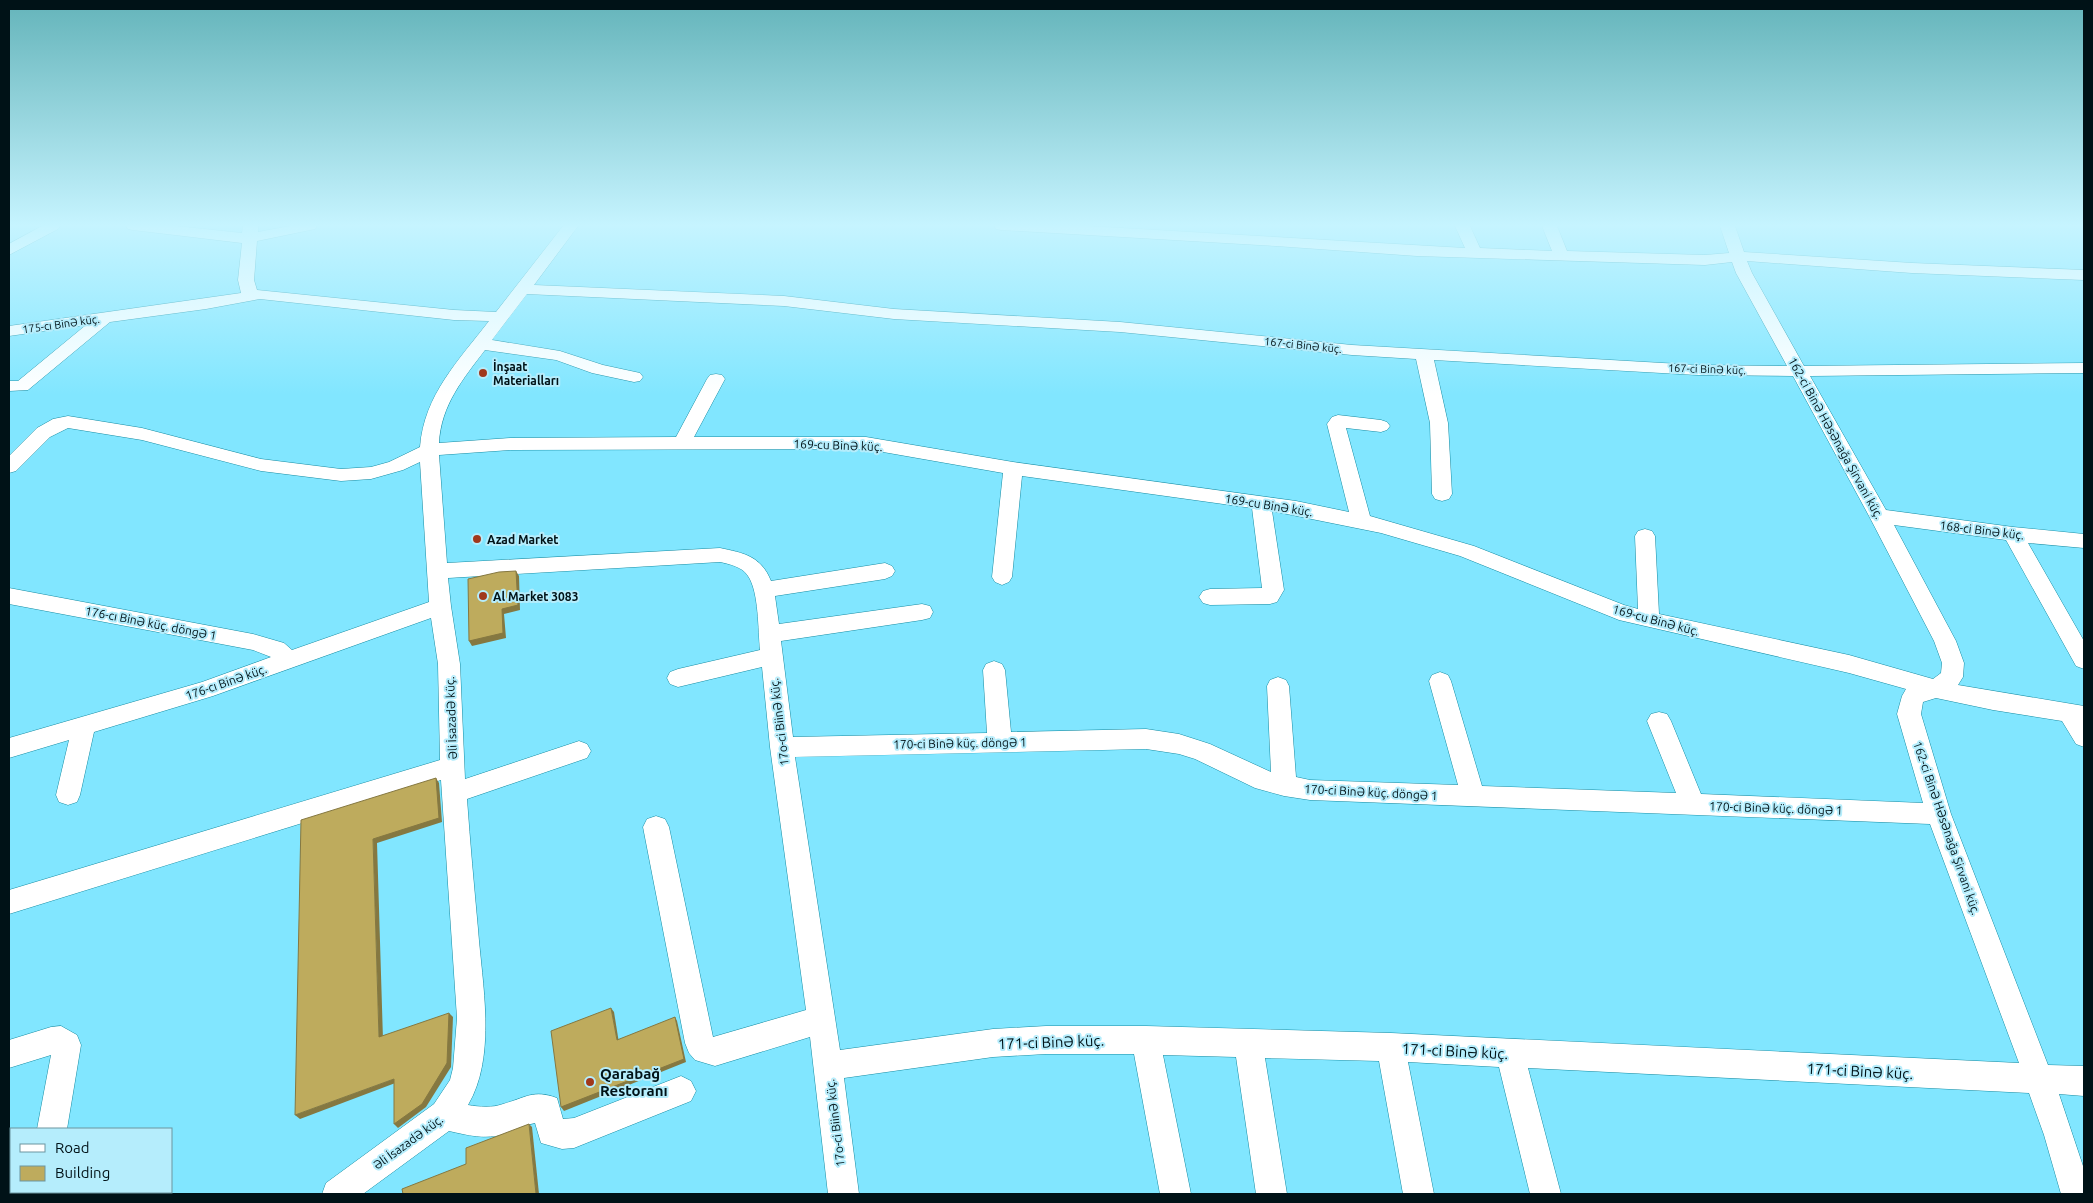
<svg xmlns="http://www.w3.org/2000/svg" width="2093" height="1203" viewBox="0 0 2093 1203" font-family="Ubuntu,sans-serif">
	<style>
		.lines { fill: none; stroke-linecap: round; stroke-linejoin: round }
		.minor-casing { stroke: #168ca3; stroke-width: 1 }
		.minor { fill: #fff; fill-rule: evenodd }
		.shaded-wall { fill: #857841 }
		.building { fill: #beab5d; stroke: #857841 }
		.poi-dot { fill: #a0381c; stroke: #b5edfc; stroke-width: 2 }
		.labels { text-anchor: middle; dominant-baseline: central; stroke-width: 4; stroke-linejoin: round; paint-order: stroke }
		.far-street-label { font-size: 11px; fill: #001217; stroke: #b5edfc }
		.poi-label { font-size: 12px; font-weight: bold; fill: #001217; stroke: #b5edfc; text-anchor: start }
		.street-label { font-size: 12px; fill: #001217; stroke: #b5edfc }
		.near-street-label { font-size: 15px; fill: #001217; stroke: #b5edfc }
		.near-poi-label { font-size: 15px; font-weight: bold; fill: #001217; stroke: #b5edfc; text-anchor: start }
	</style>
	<rect width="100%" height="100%" fill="#81e6ff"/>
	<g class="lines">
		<g class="minor-casing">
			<g id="minor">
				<polygon points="42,226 60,226 58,229 9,255 9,244"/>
				<path d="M 126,226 L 176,226 L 242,233 L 243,226 L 258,226 L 258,232 L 290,226 L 317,226 L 315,229 L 257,241 L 254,280 L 257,290 L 454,310 L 496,312 L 563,226 L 578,226 L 534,285 L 784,296 L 894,309 L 1120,322 L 1352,345 L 1697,365 L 1787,366 L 1736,273 L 1732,262 L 1705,265 L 1417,256 L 1276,246 L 1001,230 L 996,229 L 994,226 L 1087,226 L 1465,248 L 1455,226 L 1470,226 L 1480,248 L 1552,251 L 1542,226 L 1557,226 L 1567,251 L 1705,255 L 1729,253 L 1720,226 L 1735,226 L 1744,252 L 1912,263 L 2084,270 L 2084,280 L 1912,273 L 1747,261 L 1752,273 L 1804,366 L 2084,363 L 2084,373 L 1810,376 L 1886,510 L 2013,527 L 2084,534 L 2084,548 L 2028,543 L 2084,641 L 2084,669 L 2076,666 L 2006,540 L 1894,525 L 1956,641 L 1964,663 L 1963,677 L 1958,685 L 2084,706 L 2084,747 L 2076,744 L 2062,721 L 1993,710 L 1936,698 L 1923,702 L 1921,714 L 1951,814 L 2048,1065 L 2084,1066 L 2084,1096 L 2059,1094 L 2084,1169 L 2084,1194 L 2061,1194 L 2044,1135 L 2029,1093 L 1528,1068 L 1561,1194 L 1530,1194 L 1499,1067 L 1408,1062 L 1434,1194 L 1403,1194 L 1379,1061 L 1265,1058 L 1287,1194 L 1256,1194 L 1236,1057 L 1163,1055 L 1191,1194 L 1160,1194 L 1134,1054 L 1046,1054 L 993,1057 L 844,1078 L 859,1194 L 828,1194 L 810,1037 L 715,1066 L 695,1060 L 689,1053 L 685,1043 L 643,827 L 647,819 L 656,816 L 665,819 L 669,827 L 713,1037 L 806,1010 L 770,747 L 762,667 L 678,687 L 670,684 L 667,678 L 670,672 L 678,669 L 760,650 C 758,630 759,592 748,576 C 743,567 729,564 720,562 L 448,578 L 451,606 L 460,664 L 465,779 L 579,741 L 587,744 L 591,751 L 587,758 L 467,799 C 470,842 474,885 478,929 C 482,983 497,1056 468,1105 C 480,1107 492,1108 503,1104 C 525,1098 533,1089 557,1098 L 563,1119 L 574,1118 L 681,1076 L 691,1081 L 696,1091 L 691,1101 L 574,1148 L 562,1149 L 541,1143 L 535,1123 C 524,1125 515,1131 504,1134 C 486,1140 467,1135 449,1131 L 363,1194 L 322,1194 L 326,1183 L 434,1104 L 450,1080 L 453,1068 L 457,1018 L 441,780 L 9,914 L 9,890 L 440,760 L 438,664 L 431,618 L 213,696 L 94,732 L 80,795 L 77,802 L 68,805 L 59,802 L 56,795 L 69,740 L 9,758 L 9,738 L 202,682 L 271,657 L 253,650 L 9,604 L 9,588 L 253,634 L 284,643 L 292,650 L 429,602 L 420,462 L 403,470 L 371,479 L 341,481 L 261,471 L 142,440 L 68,428 L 50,437 L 16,471 L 9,473 L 9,456 L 37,428 L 53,419 L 68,416 L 142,428 L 261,459 L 341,469 L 371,467 L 389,462 L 420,447 C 424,395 459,360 489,321 L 454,320 L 260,299 L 206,309 L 110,322 L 28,390 L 9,391 L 9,381 L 18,381 L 86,325 L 9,336 L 9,326 L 241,293 L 238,280 L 242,243 L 133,230 L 128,229 ZM 527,294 L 784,306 L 894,319 L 1120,332 L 1352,355 L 1416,359 L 1430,423 L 1432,494 L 1435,499 L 1442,501 L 1449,499 L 1452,494 L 1448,423 L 1434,360 L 1697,375 L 1793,376 L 1869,516 L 1934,641 L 1942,663 L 1941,673 L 1933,679 L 1849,655 L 1659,614 L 1655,536 L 1652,531 L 1645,529 L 1638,531 L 1635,536 L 1638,609 L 1624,605 L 1474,546 L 1370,516 L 1346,428 L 1381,432 L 1387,430 L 1390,426 L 1387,422 L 1381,420 L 1338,415 L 1332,417 L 1327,424 L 1349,512 L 1296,501 L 1013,462 L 866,437 L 694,437 L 725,379 L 722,375 L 716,374 L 710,375 L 707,379 L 676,437 L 510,438 L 439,443 C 441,405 463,379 485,350 L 556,360 L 592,373 L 634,382 L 640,381 L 643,377 L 640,373 L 603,365 L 560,351 L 492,340 ZM 866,449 L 1003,473 L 992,577 L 995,582 L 1002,585 L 1009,582 L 1012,577 L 1022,476 L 1252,508 L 1262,588 L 1210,589 L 1203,591 L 1199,597 L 1203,603 L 1210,605 L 1270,604 L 1277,602 L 1284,590 L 1272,511 L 1381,533 L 1460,556 L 1619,620 L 1849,673 L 1906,689 L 1902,696 L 1897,714 L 1923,803 L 1701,794 L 1671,721 L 1667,714 L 1659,712 L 1651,714 L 1647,721 L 1676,793 L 1482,786 L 1451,681 L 1448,675 L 1440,672 L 1432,675 L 1429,681 L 1458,785 L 1310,780 L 1296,777 L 1289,686 L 1286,680 L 1278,677 L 1270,680 L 1267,686 L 1271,772 L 1210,744 L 1179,734 L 1146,729 L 1011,732 L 1005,670 L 1002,664 L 994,661 L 986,664 L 983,670 L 987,733 L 793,737 L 781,641 L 922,620 L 930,618 L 933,612 L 930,606 L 922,604 L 779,624 L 775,596 L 885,579 L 892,576 L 895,571 L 892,566 L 885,563 L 771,581 C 761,556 744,553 720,548 L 447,563 L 439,455 L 510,450 ZM 1146,749 L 1179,754 L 1195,759 L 1255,788 L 1284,796 L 1310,800 L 1930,824 L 2019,1063 L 1391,1033 L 1146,1026 L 1046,1026 L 993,1029 L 840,1050 L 795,757 Z"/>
				<polygon points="61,1026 77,1035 81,1045 67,1129 37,1129 51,1055 9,1068 9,1040 51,1027"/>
				<polygon points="24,1192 55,1192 56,1194 25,1194"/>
			</g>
		</g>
		<use href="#minor" class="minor"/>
	</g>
	<g class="shaded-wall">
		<polygon points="516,571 519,576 520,610 504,614 506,638 472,646 469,641 502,609"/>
		<polygon points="436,778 439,783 442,822 377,843 383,1040 379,1037 373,839"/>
		<polygon points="611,1008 614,1012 619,1043 617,1040"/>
		<polygon points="449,1013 453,1017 451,1067 426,1107 398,1128 394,1124"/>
		<polygon points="675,1017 677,1021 686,1062 564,1111 561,1107"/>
		<polygon points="394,1079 398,1082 300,1119 295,1115"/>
		<polygon points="529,1124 532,1127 539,1194 536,1194"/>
	</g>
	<g class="building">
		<polygon points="516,571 518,605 502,609 503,633 469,641 468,579 499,572"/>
		<polygon points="436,778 439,818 373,839 379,1037 449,1013 447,1063 422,1104 394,1124 394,1079 295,1115 301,820"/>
		<polygon points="611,1008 617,1040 675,1017 684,1059 561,1107 551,1031"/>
		<polygon points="529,1124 536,1194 403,1194 402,1189 466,1164 466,1148"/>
	</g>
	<linearGradient id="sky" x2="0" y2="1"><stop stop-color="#64b4ba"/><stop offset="0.57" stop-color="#c6f4ff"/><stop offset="1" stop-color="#c6f4ff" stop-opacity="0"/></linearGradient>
	<rect width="2093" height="395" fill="url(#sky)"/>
	<g class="poi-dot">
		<circle cx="483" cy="373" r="5"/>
		<circle cx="477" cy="539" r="5"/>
		<circle cx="483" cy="596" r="5"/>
		<circle cx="590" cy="1082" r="5"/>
	</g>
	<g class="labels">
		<g class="far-street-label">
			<text transform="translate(61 324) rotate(-8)">175-cı Binə küç.</text>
			<text transform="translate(1303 345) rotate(6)">167-ci Binə küç.</text>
			<text transform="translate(1707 369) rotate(2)">167-ci Binə küç.</text>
		</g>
		<g class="poi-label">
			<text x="493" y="366">İnşaat<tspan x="493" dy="14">Materialları</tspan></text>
			<text x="487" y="539">Azad Market</text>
			<text x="493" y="596">Al Market 3083</text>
		</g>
		<g class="street-label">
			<text transform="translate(1836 438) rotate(61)">162-ci Binə Həsənağa Şirvani küç.</text>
			<text transform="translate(838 445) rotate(2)">169-cu Binə küç.</text>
			<text transform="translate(1269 505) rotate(9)">169-cu Binə küç.</text>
			<text transform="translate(1982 530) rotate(7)">168-ci Binə küç.</text>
			<text transform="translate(1656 620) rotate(15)">169-cu Binə küç.</text>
			<text transform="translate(151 623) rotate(11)">176-cı Binə küç. döngə 1</text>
			<text transform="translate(226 682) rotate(-19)">176-cı Binə küç.</text>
			<text transform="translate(451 718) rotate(-92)">Əli İsazadə küç.</text>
			<text transform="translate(779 722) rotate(-97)">17o-ci Biinə küç.</text>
			<text transform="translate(960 743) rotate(-1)">170-ci Binə küç. döngə 1</text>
			<text transform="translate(1371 792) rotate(3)">170-ci Binə küç. döngə 1</text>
			<text transform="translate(1776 808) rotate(2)">170-ci Binə küç. döngə 1</text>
			<text transform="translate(1947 828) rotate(71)">162-ci Binə Həsənağa Şirvani küç.</text>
			<text transform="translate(835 1123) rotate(-97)">17o-ci Biinə küç.</text>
			<text transform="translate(408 1142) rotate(-36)">Əli İsazadə küç.</text>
		</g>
		<g class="near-street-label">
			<text transform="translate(1051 1042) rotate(-2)">171-ci Binə küç.</text>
			<text transform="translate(1455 1051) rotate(3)">171-ci Binə küç.</text>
			<text transform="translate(1860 1071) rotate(3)">171-ci Binə küç.</text>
		</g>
		<g class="near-poi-label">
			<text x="600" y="1073">Qarabağ<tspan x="600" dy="17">Restoranı</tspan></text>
		</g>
	</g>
	<rect width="2093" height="1203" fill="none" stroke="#001217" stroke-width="20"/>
	<rect x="10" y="1128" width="162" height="65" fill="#b5edfc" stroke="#6d95a0"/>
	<rect x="20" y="1144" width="25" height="8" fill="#ffffff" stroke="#6d95a0"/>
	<text x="55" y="1153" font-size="15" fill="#001217">Road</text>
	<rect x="20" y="1166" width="25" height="15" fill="#beab5d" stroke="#6d95a0"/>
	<text x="55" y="1178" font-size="15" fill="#001217">Building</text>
</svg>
